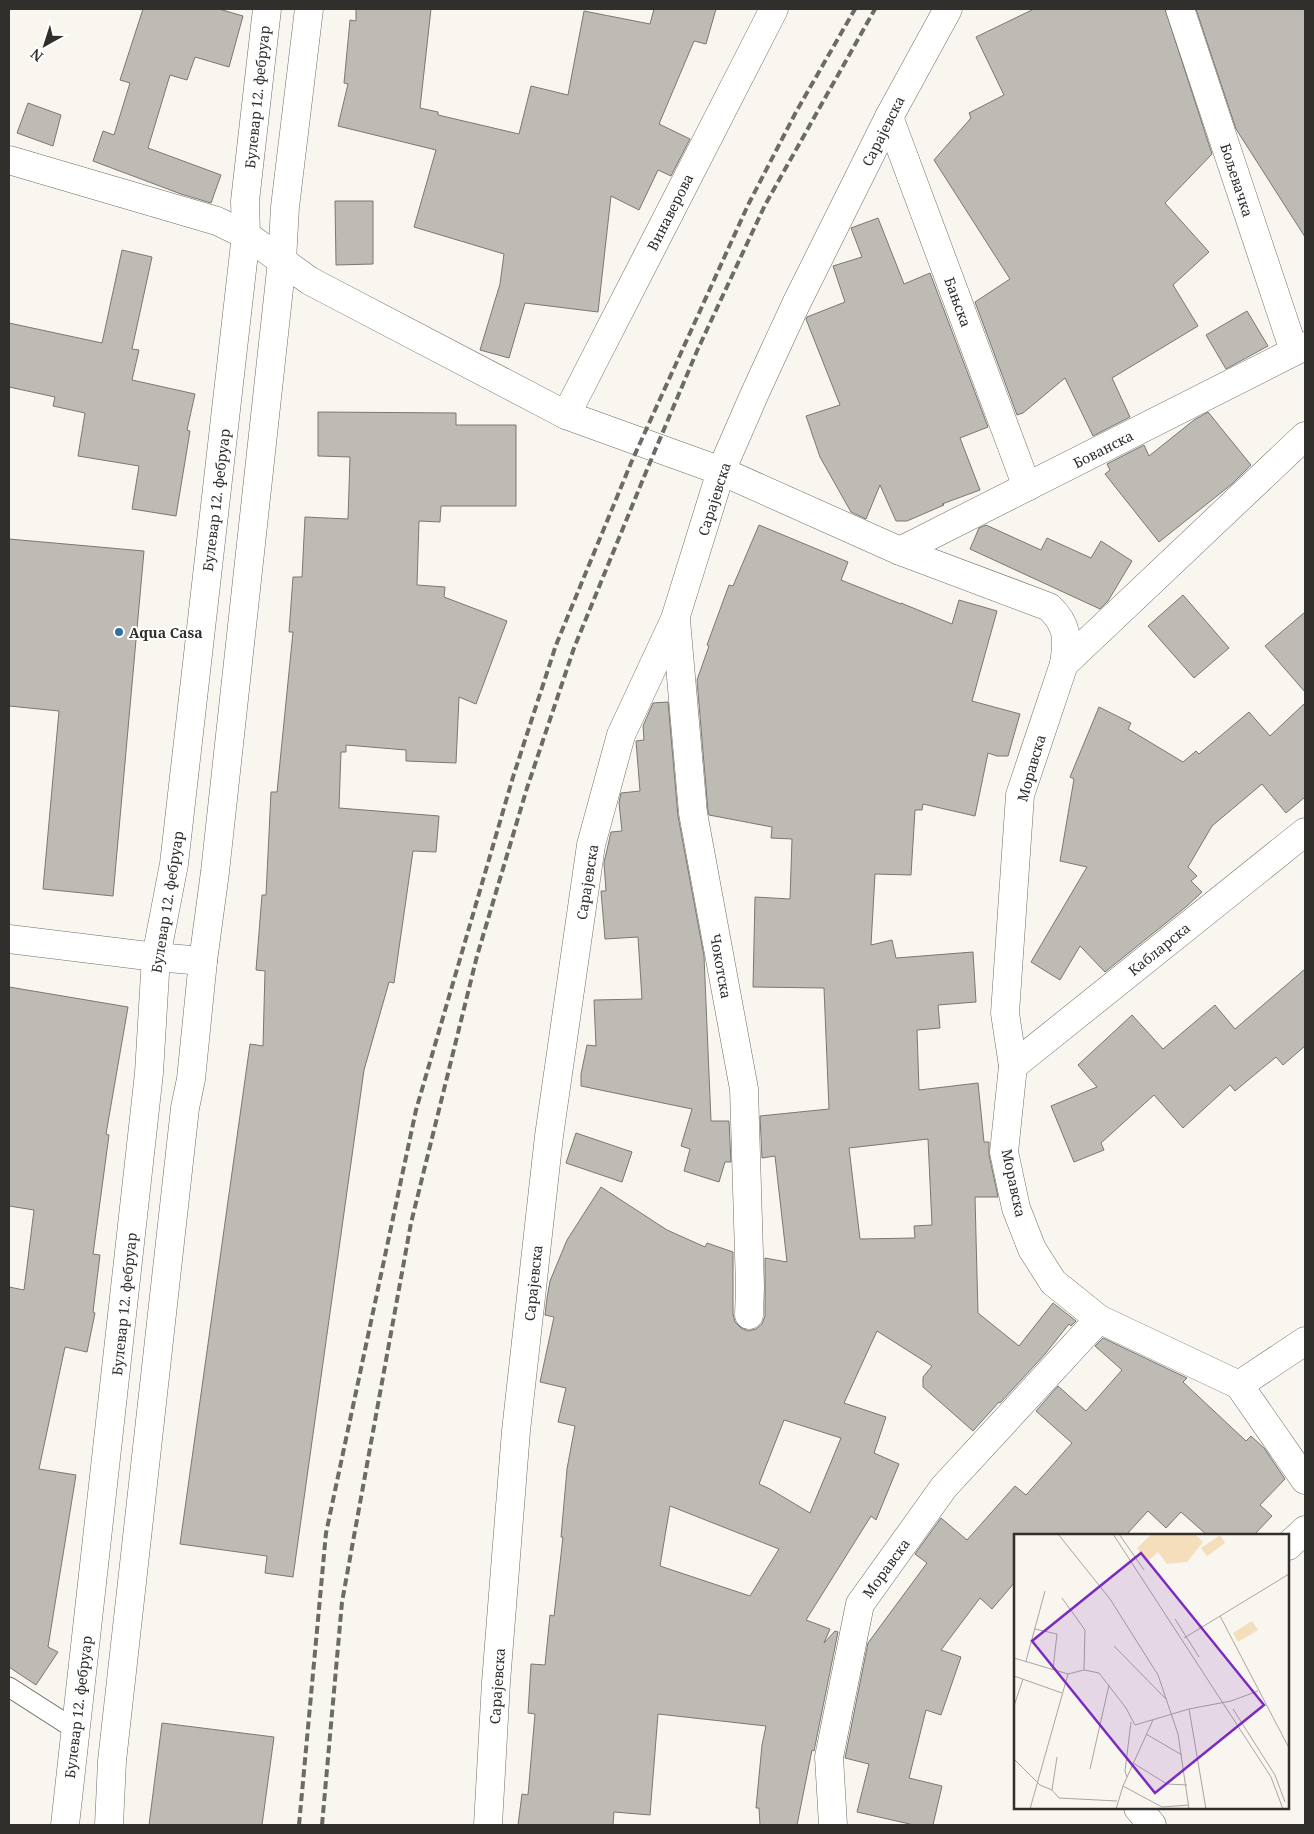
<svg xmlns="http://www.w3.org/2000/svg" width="1314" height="1834" viewBox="0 0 1314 1834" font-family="'Noto Serif',serif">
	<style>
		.building { fill: #bebab4; stroke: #7b7872; fill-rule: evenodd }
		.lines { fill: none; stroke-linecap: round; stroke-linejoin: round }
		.service-casing { stroke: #716d68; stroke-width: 21 }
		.minor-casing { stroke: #716d68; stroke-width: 29 }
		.secondary-casing { stroke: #716d68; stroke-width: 29 }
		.service { stroke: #fff; stroke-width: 19 }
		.minor { stroke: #fff; stroke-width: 28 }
		.secondary { stroke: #fff; stroke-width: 28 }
		.rail { stroke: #6c6b67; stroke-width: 4; stroke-dasharray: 8 4; stroke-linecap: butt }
		.poi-dot { fill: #2c71a6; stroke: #fff; stroke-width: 2 }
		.labels { text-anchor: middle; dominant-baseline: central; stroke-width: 4; stroke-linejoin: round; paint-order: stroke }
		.street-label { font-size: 14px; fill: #302f2c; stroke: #fff }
		.poi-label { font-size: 14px; font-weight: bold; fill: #302f2c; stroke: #fff; text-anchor: start }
		.inset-road { fill: none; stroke: #a9a6a1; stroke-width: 1 }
		.view { fill: #7b2cbf; fill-opacity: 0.15; stroke: #7b2cbf; stroke-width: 2.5 }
		.inset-edge { fill: none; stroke: #302f2c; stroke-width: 2.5 }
	</style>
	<rect width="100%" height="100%" fill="#f9f5ef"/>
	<g class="building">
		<polygon points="143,9 219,9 243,16 229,67 195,57 187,80 170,75 148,148 221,175 211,203 181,194 93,161 103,131 114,135 130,83 120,80"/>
		<polygon points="356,9 431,9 420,108 438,112 438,115 519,134 531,86 568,95 584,11 650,24 654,9 716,9 706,44 694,41 659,124 690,139 671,176 658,170 639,210 611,196 598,312 525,303 509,358 480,350 500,284 504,254 414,227 436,150 338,126 348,84 344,83 350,20 356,21"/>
		<polygon points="1034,9 1165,9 1212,154 1165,203 1209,252 1173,285 1198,326 1112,378 1130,417 1093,436 1065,378 1023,413 1017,415 975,302 1010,279 934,160 971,118 969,113 1004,95 976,37"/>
		<polygon points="1196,9 1305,9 1305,237 1236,129"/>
		<polygon points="28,103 61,115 53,146 17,133"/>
		<polygon points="335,201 373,201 373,264 336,265"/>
		<polygon points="878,218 904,284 930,273 988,427 960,438 980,490 942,504 944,505 907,521 896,521 880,485 866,519 851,512 820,457 806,416 840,405 806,319 807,317 845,302 833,266 862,257 851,228"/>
		<polygon points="122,250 152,257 132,349 139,350 132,380 195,394 187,430 190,431 176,516 132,509 139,466 78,456 85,413 53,406 55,397 9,387 9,323 102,343"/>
		<polygon points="1247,311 1268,346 1226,369 1206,335"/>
		<polygon points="318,412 456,413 456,425 516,425 516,506 441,506 440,522 419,521 417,585 445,587 444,597 507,621 476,704 459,697 456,763 406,761 406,750 346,745 346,752 341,752 339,808 439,816 436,852 413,851 394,983 389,982 364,1070 293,1577 265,1573 267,1556 180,1544 250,1044 263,1046 265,971 256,970 262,895 266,895 271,792 277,792 293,632 289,632 293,577 302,577 305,517 348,519 350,457 318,456"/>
		<polygon points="1208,412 1251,465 1232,484 1159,542 1105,474 1110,470 1107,464 1144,445 1149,456 1194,420"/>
		<path d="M 759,525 L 848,562 L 841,580 L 901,604 L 901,603 L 952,624 L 959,600 L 997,611 L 972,701 L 1020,714 L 1008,756 L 997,756 L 988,753 L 975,816 L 923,804 L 922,810 L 915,810 L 911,875 L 875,874 L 871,945 L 892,940 L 896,958 L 973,952 L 976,1002 L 938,1005 L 940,1028 L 917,1030 L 919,1090 L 978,1083 L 984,1142 L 989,1142 L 989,1155 L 998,1197 L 975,1197 L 978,1313 L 1019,1346 L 1053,1303 L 1076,1321 L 1071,1326 L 1069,1324 L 1045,1354 L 1000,1403 L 999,1402 L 973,1431 L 923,1387 L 923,1377 L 932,1366 L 877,1331 L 844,1403 L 886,1417 L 874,1453 L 899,1464 L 876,1520 L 871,1516 L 806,1620 L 830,1629 L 824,1643 L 835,1631 L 838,1632 L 814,1751 L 812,1750 L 797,1825 L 760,1825 L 759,1808 L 756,1808 L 762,1745 L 766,1726 L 658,1714 L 650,1815 L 614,1812 L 613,1825 L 518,1825 L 522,1794 L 528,1795 L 535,1714 L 528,1713 L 531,1664 L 545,1665 L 550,1615 L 554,1616 L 563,1537 L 561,1537 L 567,1469 L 575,1426 L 558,1422 L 566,1388 L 540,1382 L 554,1317 L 545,1315 L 547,1298 L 550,1281 L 567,1240 L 601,1187 L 667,1230 L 705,1247 L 707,1243 L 733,1252 L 733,1314 L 735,1322 L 741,1328 L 748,1331 L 756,1329 L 762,1324 L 765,1316 L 765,1258 L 787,1262 L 775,1156 L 762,1158 L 760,1116 L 829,1109 L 824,988 L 753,987 L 755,897 L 790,899 L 792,839 L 771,838 L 772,827 L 709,815 L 708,811 L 697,680 L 709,646 L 707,645 L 729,585 L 733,586 ZM 928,1139 L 932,1225 L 914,1226 L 915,1238 L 860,1239 L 849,1148 ZM 784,1420 L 841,1438 L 810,1513 L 770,1489 L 759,1484 ZM 670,1506 L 779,1549 L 750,1596 L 660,1566 Z"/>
		<polygon points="986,525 1041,550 1047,538 1091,558 1101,541 1132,561 1108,601 1100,609 970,549 979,528"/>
		<polygon points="9,539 144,551 113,896 43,889 59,711 9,706"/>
		<polygon points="1183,595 1229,648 1194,678 1148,626"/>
		<polygon points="1305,612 1305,692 1265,646"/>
		<polygon points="668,702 678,816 704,956 711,1121 729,1121 731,1162 725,1162 719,1182 684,1171 690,1149 681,1146 692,1109 581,1086 581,1074 587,1045 596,1046 594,1000 642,999 638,937 605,939 601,891 606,891 604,863 611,832 622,831 619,803 621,793 640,791 636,741 644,740 643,726 653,703"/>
		<polygon points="1305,703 1305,797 1286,813 1262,784 1212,826 1188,867 1197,876 1191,881 1202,892 1187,906 1105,972 1080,946 1060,980 1031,962 1087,867 1060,861 1074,779 1070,777 1099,707 1131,723 1128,729 1183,762 1196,751 1199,754 1249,712 1270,736"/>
		<polygon points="1305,969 1305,1046 1283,1065 1276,1057 1235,1091 1230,1085 1183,1128 1154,1095 1101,1143 1104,1150 1074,1162 1051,1106 1097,1087 1078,1065 1132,1015 1163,1049 1215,1005 1235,1029"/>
		<polygon points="9,987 128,1007 106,1134 109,1135 93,1254 100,1255 93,1312 95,1313 87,1352 65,1347 39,1469 76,1475 48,1647 58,1652 36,1685 9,1667 9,1287 24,1290 34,1210 9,1206"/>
		<polygon points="576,1133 632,1152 622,1182 566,1163"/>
		<polygon points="1103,1338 1187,1378 1183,1382 1246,1441 1251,1436 1264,1448 1285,1479 1260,1505 1272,1516 1254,1535 1207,1535 1181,1512 1166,1528 1148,1511 1126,1535 1015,1535 1015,1582 992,1609 980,1598 941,1650 961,1657 941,1715 926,1710 909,1778 942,1786 933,1825 914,1825 857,1812 869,1764 845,1758 868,1643 927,1563 915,1554 941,1518 967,1540 1015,1486 1026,1495 1072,1443 1036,1411 1058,1386 1086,1411 1122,1370 1095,1346"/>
		<polygon points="162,1723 274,1737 262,1825 149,1825"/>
	</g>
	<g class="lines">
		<g class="service-casing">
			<polyline id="service" points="9,1687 76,1730"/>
		</g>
		<g class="minor-casing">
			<g id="minor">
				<polyline points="1180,9 1294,351"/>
				<polyline points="889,117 1027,487"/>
				<path d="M 9,160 L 217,221 L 246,235 L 310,281 L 566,415 L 721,471 L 900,551 L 1049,607 C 1068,625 1068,639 1064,664 L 1020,795 L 1005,1013 L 1013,1066 L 1004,1152 L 1016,1208 L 1032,1249 L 1053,1282 L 1099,1319 L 1239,1385"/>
				<polyline points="566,415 774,9"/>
				<polyline points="900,551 1305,346"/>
				<polyline points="676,620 693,813 744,1089 750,1287 749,1315"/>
				<polyline points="1064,664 1305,436"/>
				<polyline points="1013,1066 1305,832"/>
				<polyline points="1239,1385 1305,1480"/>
				<polyline points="1239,1385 1305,1341"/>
				<polyline points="1288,1546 1305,1530"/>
				<polyline points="1138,1808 1152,1825"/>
				<polyline points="488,1825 496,1682 516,1431 549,1136 591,845 621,735 675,619 721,471 755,393 796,304 889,117 948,9"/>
				<polyline points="833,1825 829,1757 860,1604 944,1487 1099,1319"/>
			</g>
		</g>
		<g class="secondary-casing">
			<g id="secondary">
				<polyline points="9,939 156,957 203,961"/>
				<polyline points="65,1825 149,1073 156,957 174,864 246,235 245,201 267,9"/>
				<polyline points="109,1825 112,1761 185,1108 191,1079 203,961 215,872 282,261 285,207 309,9"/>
			</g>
		</g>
		<use href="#service" class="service"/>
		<use href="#minor" class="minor"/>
		<use href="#secondary" class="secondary"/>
		<g class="rail">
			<polyline points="299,1825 326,1533 416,1110 513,777 556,645 631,463 748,205 796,112 855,9"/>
			<polyline points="322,1825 342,1602 411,1223 477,956 527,788 574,648 646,472 697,351 765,205 875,9"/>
		</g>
	</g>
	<circle class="poi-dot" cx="119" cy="632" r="5"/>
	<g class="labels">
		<g class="street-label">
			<text transform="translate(257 97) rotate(-84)">Булевар 12. фебруар</text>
			<text transform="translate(883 131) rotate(-63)">Сарајевска</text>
			<text transform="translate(1237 180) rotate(72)">Бољевачка</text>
			<text transform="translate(670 212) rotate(-63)">Винаверова</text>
			<text transform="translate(958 302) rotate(70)">Бањска</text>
			<text transform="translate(1103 449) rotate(-27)">Бованска</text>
			<text transform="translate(714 499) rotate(-72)">Сарајевска</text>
			<text transform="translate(216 500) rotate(-83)">Булевар 12. фебруар</text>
			<text transform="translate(1031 768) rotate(-74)">Моравска</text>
			<text transform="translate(587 882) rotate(-81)">Сарајевска</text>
			<text transform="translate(167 902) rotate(-81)">Булевар 12. фебруар</text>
			<text transform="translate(1159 949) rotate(-39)">Кабларска</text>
			<text transform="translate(721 966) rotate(80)">Чокотска</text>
			<text transform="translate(1014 1183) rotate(78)">Моравска</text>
			<text transform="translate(533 1283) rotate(-84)">Сарајевска</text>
			<text transform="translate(124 1304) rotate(-84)">Булевар 12. фебруар</text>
			<text transform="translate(886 1568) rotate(-54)">Моравска</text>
			<text transform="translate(497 1686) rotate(-86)">Сарајевска</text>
			<text transform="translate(78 1707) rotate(-83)">Булевар 12. фебруар</text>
		</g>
		<g class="poi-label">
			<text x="129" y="632">Aqua Casa</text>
		</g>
	</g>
	<g transform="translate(1014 1534)">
		<rect width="275" height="275" fill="#f9f5ef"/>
		<path d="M 138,0 L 181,0 L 189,8 L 173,28 L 153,30 L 144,18 L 133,28 L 123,14 ZM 206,1 L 211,9 L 193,22 L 187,14 ZM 238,87 L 244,96 L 224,108 L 219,99 Z" fill="#f4debb"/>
		<path class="inset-road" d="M 44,0 L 96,65 L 144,141 L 164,200 L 175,275M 99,0 L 257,243 L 269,275M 105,0 L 130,36M 48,64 L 71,96 L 70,136M 206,82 L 275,214M 161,85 L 185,123M 21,95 L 43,100 L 39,135M 170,104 L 275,40M 100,112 L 152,165M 0,124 L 54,140M 12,127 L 31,57M 54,140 L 70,136 L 85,139 L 112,174 L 121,191 L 175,175 L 217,167 L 244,157M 0,142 L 48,159M 0,172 L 9,145M 175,175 L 192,275M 219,175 L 261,241 L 271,268M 132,200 L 168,221M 0,225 L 26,251 L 38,256 L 45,264 L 103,267M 119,229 L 153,250 L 173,251M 76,235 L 95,151M 113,243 L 111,237 L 117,188M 109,252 L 148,273 L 175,271M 38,256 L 43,223M 16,275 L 54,140M 102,275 L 109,252 L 139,186"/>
		<path class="view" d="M 127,19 L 250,171 L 141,259 L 18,107 Z"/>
		<rect width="275" height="275" class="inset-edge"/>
	</g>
	<rect width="1314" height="1834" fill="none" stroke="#302f2c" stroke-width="20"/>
	<g transform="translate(45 45) rotate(219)" stroke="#ffffff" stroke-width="4" paint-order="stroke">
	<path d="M0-4L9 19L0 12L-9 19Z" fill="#302f2c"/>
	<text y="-8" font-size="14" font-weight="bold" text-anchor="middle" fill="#302f2c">N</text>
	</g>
</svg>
